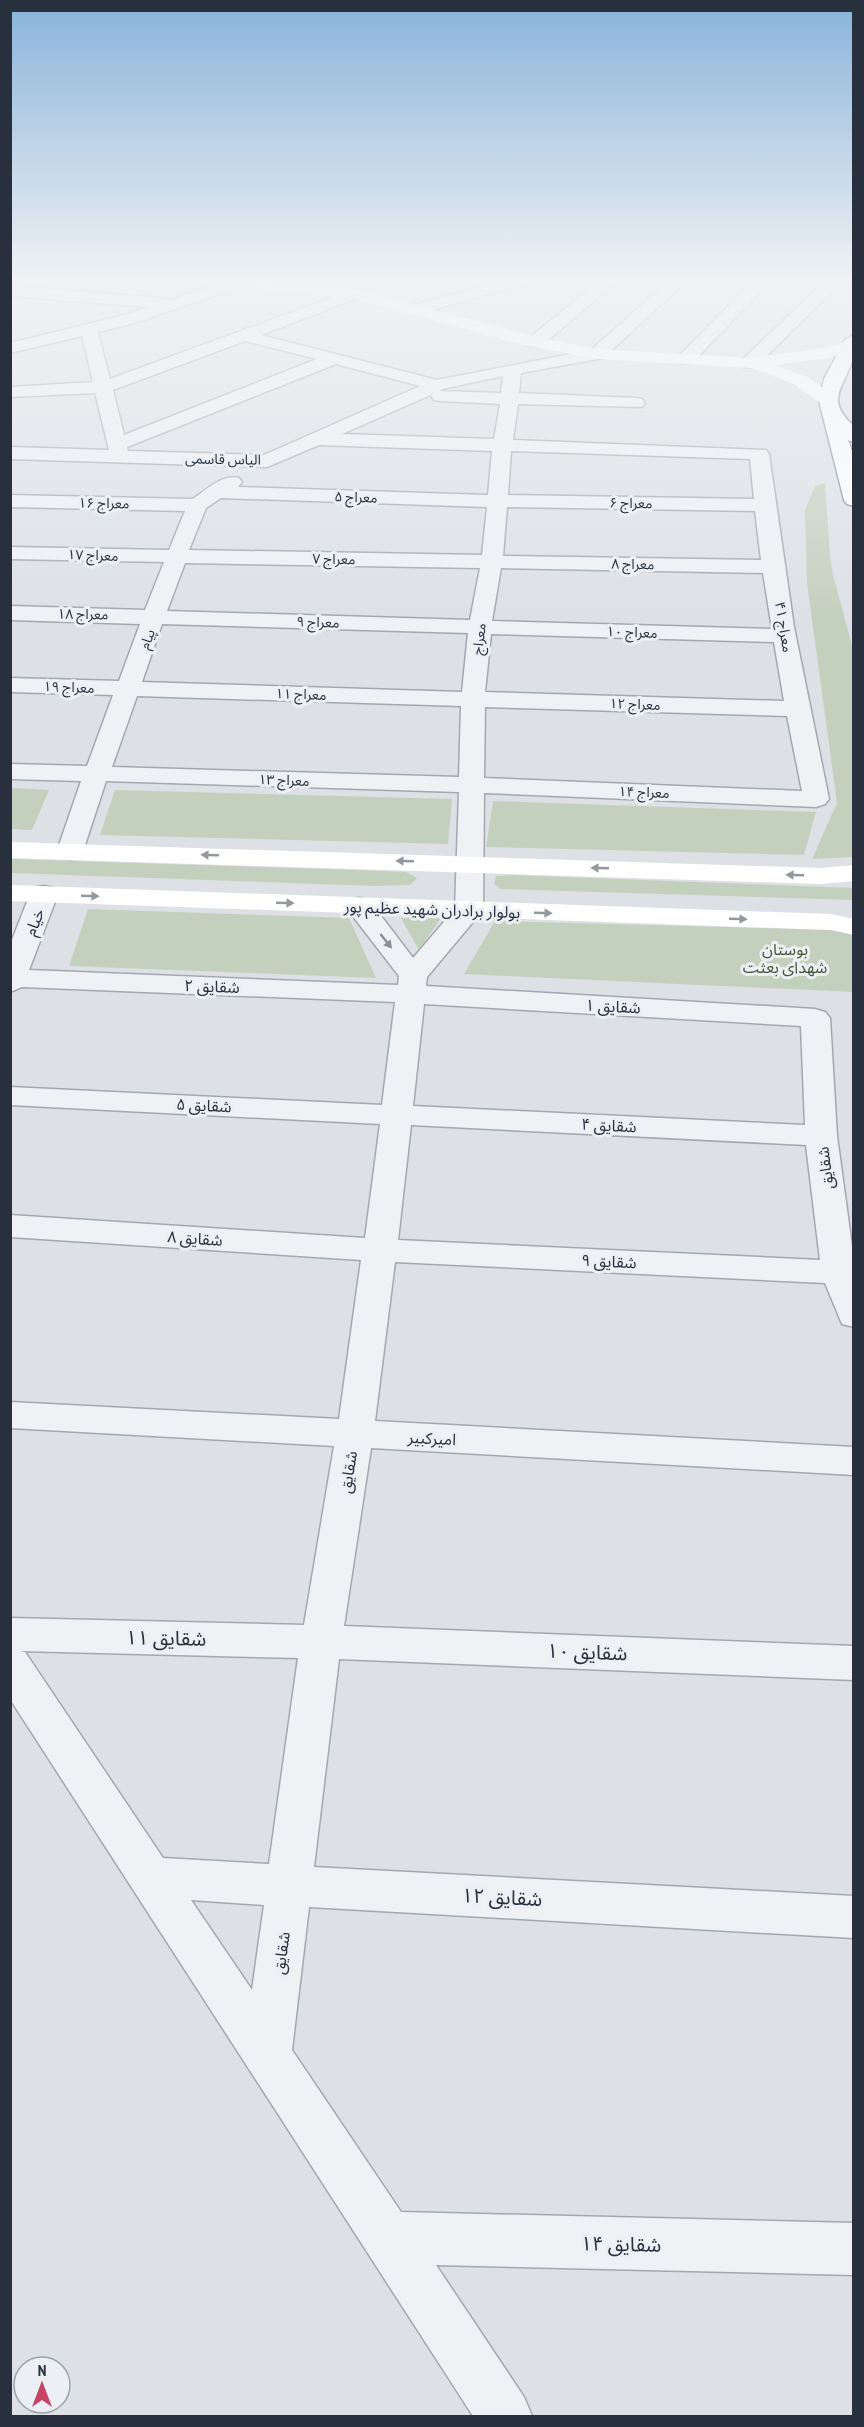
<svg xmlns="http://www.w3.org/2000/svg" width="864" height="2427" viewBox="0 0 864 2427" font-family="'PT Sans Narrow','Noto Sans Arabic',sans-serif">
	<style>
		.green { fill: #c4d0be }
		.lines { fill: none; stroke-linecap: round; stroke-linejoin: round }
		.minor-casing { stroke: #a3a8b0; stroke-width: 3 }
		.trunk-casing { stroke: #858f9c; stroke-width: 3 }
		.minor { fill: #eff1f5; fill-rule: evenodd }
		.secondary { fill: #fff; fill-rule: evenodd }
		.trunk { fill: #fff; fill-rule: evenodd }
		.oneway { fill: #93989e }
		.oneway2 { fill: #8b9098 }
		.labels { text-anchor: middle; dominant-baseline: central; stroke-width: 6; stroke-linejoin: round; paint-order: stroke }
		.far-street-label { font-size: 14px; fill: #27303c; stroke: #ecf0f4 }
		.street-label { font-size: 16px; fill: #27303c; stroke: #ecf0f4 }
		.park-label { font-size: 16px; fill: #3e5735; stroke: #ecf0f4 }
		.near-street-label { font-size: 20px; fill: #27303c; stroke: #ecf0f4 }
	</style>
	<rect width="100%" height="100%" fill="#dde1e6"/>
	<g class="green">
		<polygon points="825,483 830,557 834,579 853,649 854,857 812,859 837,803 807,583 805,510 815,486"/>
		<polygon points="11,788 49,790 32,830 11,829"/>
		<polygon points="115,790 452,799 448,844 100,835"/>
		<polygon points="493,801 816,812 804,855 486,847"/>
		<polygon points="11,859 356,870 406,872 417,878 410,885 374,886 11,873"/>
		<polygon points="512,875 853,888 853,900 501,889 494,884 496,876"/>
		<polygon points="88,909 349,918 376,978 69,966"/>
		<polygon points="401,918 441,918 419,950"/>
		<polygon points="495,921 838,930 853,935 853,992 464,974"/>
	</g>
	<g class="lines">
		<g class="minor-casing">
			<g id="minor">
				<path d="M 233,279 L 251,281 L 249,284 L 128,325 L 98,332 L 110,379 L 355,289 L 361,291 L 363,294 L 361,297 L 261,335 L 437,380 L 591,350 L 671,279 L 689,279 L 603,358 L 521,373 L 519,393 L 636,398 L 642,399 L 645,403 L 642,407 L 518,404 L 513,440 L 766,450 L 769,454 L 794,627 L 829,799 L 825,804 L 816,807 L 484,793 L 483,910 L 427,977 L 426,986 L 815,1009 L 825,1012 L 830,1018 L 837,1136 L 854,1261 L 854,1327 L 842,1324 L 825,1283 L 395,1262 L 375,1421 L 854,1447 L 854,1475 L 371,1448 L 344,1626 L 854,1646 L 854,1680 L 339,1659 L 314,1867 L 854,1896 L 854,1938 L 309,1907 L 292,2050 L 401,2212 L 854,2223 L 854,2275 L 436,2265 L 524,2397 L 532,2416 L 473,2416 L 10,1699 L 10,1618 L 304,1625 L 334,1446 L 10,1428 L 10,1402 L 339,1419 L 361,1260 L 10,1237 L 10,1215 L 365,1238 L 380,1124 L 10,1105 L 10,1087 L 382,1105 L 395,1002 L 22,987 L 10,992 L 10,945 L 30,894 L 34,888 L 44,886 L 54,888 L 58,894 L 29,970 L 398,985 L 399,976 L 345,906 L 349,900 L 359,898 L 369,900 L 413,958 L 455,909 L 459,792 L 106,781 L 83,851 L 79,857 L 70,859 L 61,857 L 57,851 L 81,781 L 10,779 L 10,764 L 87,766 L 113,695 L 10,692 L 10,678 L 119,681 L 140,624 L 10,620 L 10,606 L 145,610 L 164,562 L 10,559 L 10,547 L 169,550 L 185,511 L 10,507 L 10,495 L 193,499 C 206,490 222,474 239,478 L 242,482 L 238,487 L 488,495 L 492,451 L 319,445 L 267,467 L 10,459 L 10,447 L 109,450 L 95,393 L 10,397 L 10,387 L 93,382 L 82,336 L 10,353 L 10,343 L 117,317 L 148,307 L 10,296 L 10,286 L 161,298 L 168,301 ZM 245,341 L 317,359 L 124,435 L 113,390 ZM 336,364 L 420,386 L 264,455 L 128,451 L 127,447 ZM 503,376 L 501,393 L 439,391 L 442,389 ZM 433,394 L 431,396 L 434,400 L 440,401 L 500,404 L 494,439 L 342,434 ZM 511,451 L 750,459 L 754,499 L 508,495 ZM 221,498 L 487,507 L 482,555 L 189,550 L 206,508 ZM 507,507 L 755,511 L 761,560 L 503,556 ZM 185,563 L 480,568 L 470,620 L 167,611 ZM 501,568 L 763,573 L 772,629 L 492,621 ZM 162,624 L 468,633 L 462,692 L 142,682 ZM 491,634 L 774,642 L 784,701 L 485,692 ZM 137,696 L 461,706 L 459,777 L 112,767 ZM 485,707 L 787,716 L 802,791 L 484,778 ZM 424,1004 L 801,1026 L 805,1125 L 413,1106 ZM 411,1125 L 806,1145 L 820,1260 L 398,1240 ZM 20,1651 L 298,1658 L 269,1864 L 163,1858 L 25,1652 ZM 191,1900 L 264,1905 L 252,1990 Z"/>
				<polygon points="287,279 305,279 293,290 287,292 279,287"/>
				<polygon points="512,279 542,279 540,282 480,296 419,314 411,309 413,305"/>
				<polygon points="602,279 620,279 541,346 529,346 526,342 529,338"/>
				<polygon points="755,279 772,279 692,363 680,363 677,359 680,355"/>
				<polygon points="831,279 839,284 837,287 755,367 743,367 740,363 743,359 825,281"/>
			</g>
		</g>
		<g class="trunk-casing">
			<path id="trunk" d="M 854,335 C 854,342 855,352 853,359 C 844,387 824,400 854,426 L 854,442 L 848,440 L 854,457 L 854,506 L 847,504 L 844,500 L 819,401 L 824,379 L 845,340 Z"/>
		</g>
		<use href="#minor" class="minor"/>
		<g class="secondary">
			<polygon points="210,279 263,279 355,289 536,337 597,349 749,358 825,348 851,340 854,340 854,350 828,358 774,365 806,376 834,396 837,400 834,404 822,404 794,384 752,368 597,359 529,346 354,299 218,284"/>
			<polygon points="10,842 821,868 854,865 854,881 821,884 10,858"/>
			<polygon points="10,885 831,914 854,919 854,935 831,930 10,901"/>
		</g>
		<use href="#trunk" class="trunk"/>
	</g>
	<defs><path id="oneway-solid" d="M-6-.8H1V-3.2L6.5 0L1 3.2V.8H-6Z" transform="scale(1.5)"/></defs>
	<g class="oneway">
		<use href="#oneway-solid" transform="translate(210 855) rotate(-178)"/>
		<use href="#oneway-solid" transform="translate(405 861) rotate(-178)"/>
		<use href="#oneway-solid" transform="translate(600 868) rotate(-178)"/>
		<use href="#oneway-solid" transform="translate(795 875) rotate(-178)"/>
		<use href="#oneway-solid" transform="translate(90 896) rotate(2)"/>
		<use href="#oneway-solid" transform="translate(285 903) rotate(2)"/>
		<use href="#oneway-solid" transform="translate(543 913) rotate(2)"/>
		<use href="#oneway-solid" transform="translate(738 919) rotate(2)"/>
	</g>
	<use class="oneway2" href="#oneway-solid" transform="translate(386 941) rotate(52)"/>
	<linearGradient id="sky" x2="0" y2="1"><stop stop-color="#88b3da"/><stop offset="0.45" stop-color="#f0f2f4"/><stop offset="1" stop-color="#f0f2f4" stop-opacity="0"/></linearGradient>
	<rect width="864" height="619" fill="url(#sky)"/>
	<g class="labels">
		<g class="far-street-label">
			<text transform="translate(223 459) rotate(1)">الیاس قاسمی</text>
			<text transform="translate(356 497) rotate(2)">معراج ۵</text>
			<text transform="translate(104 503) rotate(1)">معراج ۱۶</text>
			<text transform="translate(631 503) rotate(1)">معراج ۶</text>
			<text transform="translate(93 555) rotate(2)">معراج ۱۷</text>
			<text transform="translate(334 559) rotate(1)">معراج ۷</text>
			<text transform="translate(633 564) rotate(1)">معراج ۸</text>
			<text transform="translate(83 614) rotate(1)">معراج ۱۸</text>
			<text transform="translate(318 622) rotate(2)">معراج ۹</text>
			<text transform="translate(784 627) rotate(81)">معراج ۴۱</text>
			<text transform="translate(632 632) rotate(2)">معراج ۱۰</text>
			<text transform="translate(147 639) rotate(-69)">پیام</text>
			<text transform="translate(479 639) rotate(-83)">معراج</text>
			<text transform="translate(69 687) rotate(2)">معراج ۱۹</text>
			<text transform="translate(301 694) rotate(2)">معراج ۱۱</text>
			<text transform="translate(635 704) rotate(2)">معراج ۱۲</text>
			<text transform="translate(284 780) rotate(2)">معراج ۱۳</text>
			<text transform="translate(644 792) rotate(2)">معراج ۱۴</text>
		</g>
		<g class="street-label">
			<text transform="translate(432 909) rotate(2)">بولوار برادران شهید عظیم‌ پور</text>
			<text transform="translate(34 922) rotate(-69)">خیام</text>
			<text transform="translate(212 986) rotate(2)">شقایق ۲</text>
			<text transform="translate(613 1006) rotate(3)">شقایق ۱</text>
			<text transform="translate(204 1105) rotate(3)">شقایق ۵</text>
			<text transform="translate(609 1125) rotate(3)">شقایق ۴</text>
			<text transform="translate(825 1168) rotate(-97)">شقایق</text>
			<text transform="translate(195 1238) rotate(4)">شقایق ۸</text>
			<text transform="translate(609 1261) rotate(3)">شقایق ۹</text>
			<text transform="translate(432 1438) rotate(3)">امیرکبیر</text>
			<text transform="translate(348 1472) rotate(-81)">شقایق</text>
			<text transform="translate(281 1953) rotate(-82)">شقایق</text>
		</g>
		<g class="park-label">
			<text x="785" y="949">بوستان<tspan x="785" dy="18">شهدای بعثت</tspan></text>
		</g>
		<g class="near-street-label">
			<text transform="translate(166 1638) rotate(1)">شقایق ۱۱</text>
			<text transform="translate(587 1652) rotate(2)">شقایق ۱۰</text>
			<text transform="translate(502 1897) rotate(3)">شقایق ۱۲</text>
			<text transform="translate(621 2244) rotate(1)">شقایق ۱۴</text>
		</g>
	</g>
	<rect width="864" height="2427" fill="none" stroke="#27303c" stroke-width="24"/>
	<g transform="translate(42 2385)"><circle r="28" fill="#ecf0f4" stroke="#9da3aa" stroke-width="1.5"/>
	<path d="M0-4.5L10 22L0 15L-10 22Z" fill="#c74562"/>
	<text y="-9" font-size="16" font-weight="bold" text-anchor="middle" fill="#27303c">N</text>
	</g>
</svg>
